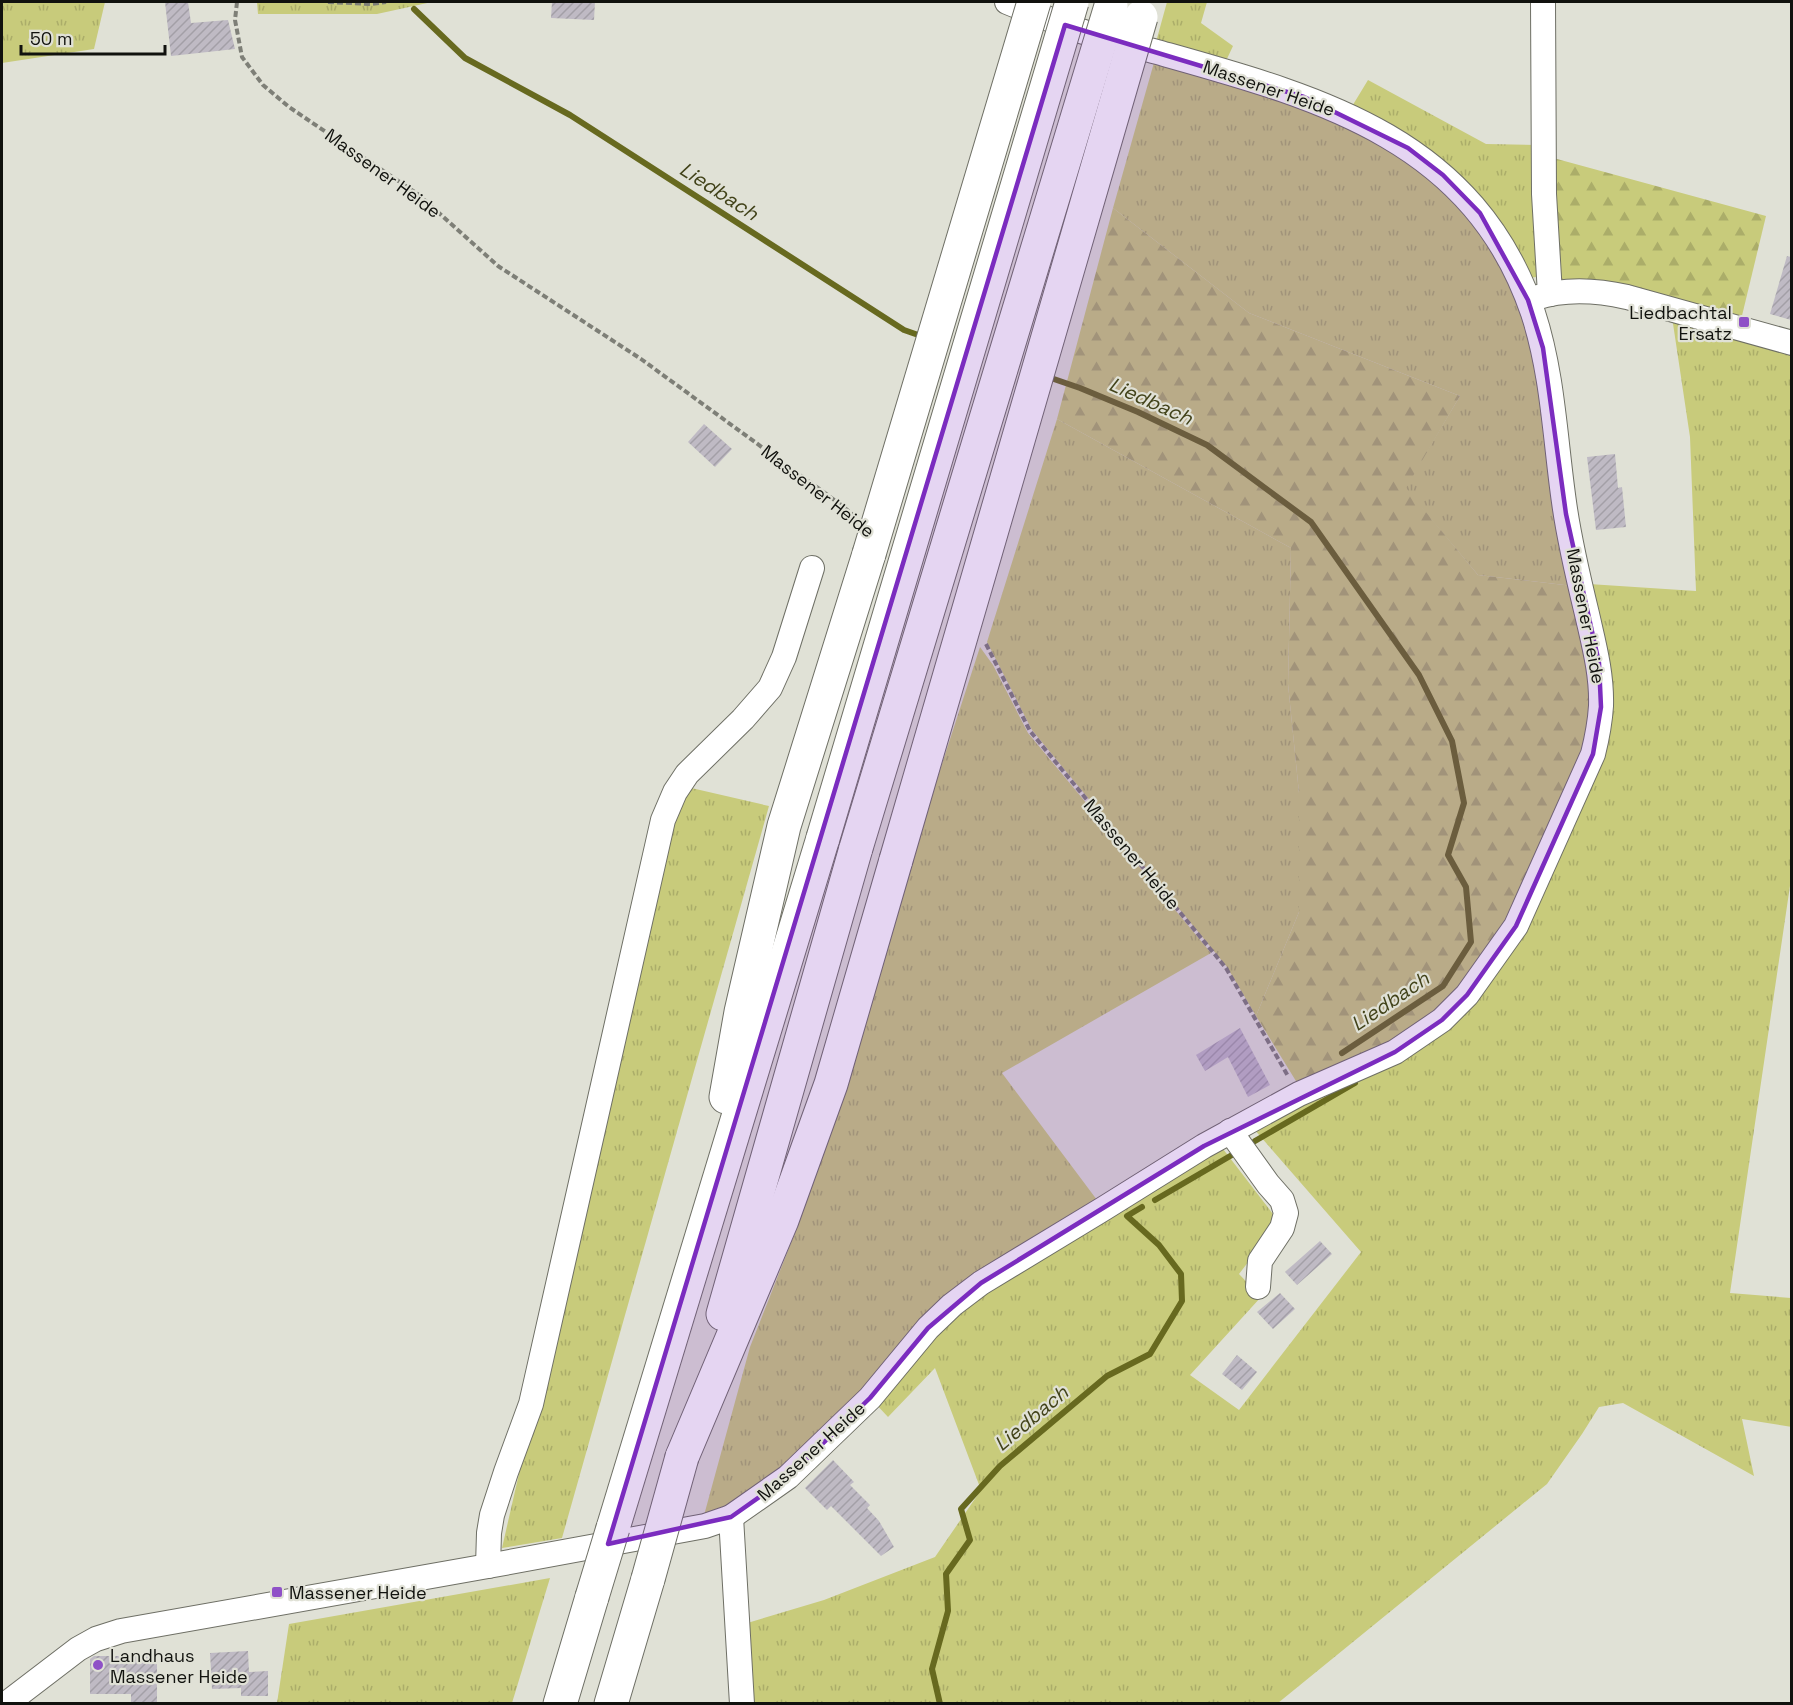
<svg xmlns="http://www.w3.org/2000/svg" width="1793" height="1705" viewBox="0 0 1793 1705" font-family="'Space Grotesk',sans-serif">
	<style>
		.grass { fill: url(#grass-tufts) }
		.forest { fill: url(#forest-firs) }
		.lines { fill: none; stroke-linecap: round; stroke-linejoin: round }
		.stream { stroke: #67691f; stroke-width: 6 }
		.building { fill: url(#building-hatch) }
		.minor-casing { stroke: #6e6f65; stroke-width: 26 }
		.highway-casing { stroke: #6e6f65; stroke-width: 35 }
		.path { stroke: #7e7f77; stroke-width: 4; stroke-dasharray: 6 3; stroke-linecap: butt }
		.minor { stroke: #fff; stroke-width: 24 }
		.highway { stroke: #fff; stroke-width: 33 }
		.highway-bridge-casing { stroke: #6e6f65; stroke-width: 35; stroke-linecap: butt }
		.highway-bridge { stroke: #fff; stroke-width: 33 }
		.marked { fill: #7b2cbf; fill-opacity: 0.2; stroke: #7b2cbf; stroke-width: 4.5; stroke-linejoin: round }
		.poi-dot { fill: #8f51c7; stroke: #e0e1d6; stroke-width: 2 }
		.labels { text-anchor: middle; dominant-baseline: central; stroke-width: 4.5; stroke-linejoin: round; paint-order: stroke }
		.street-label { font-size: 18px; fill: #11120e; stroke: #e0e1d6 }
		.poi-label { font-size: 18px; fill: #11120e; stroke: #e0e1d6; text-anchor: start }
		.water-label { font-size: 20px; font-style: italic; fill: #42431a; stroke: #e0e1d6 }
	</style>
	<defs>
		<pattern id="grass-tufts" width="24" height="20" patternUnits="userSpaceOnUse" patternTransform="scale(1.5)"><rect width="24" height="20" fill="#c8cb7b"/><path d="M3 7l-1-3M5 7V3M7 7l1-3M15 17l-1-3M17 17v-4M19 17l1-3" fill="none" stroke="#abad69"/></pattern>
		<pattern id="forest-firs" width="22" height="20" patternUnits="userSpaceOnUse" patternTransform="scale(1.5)"><rect width="22" height="20" fill="#c8cb7b"/><path d="M5 1l3.5 6h-7zM16 11l3.5 6h-7z" fill="#abad69"/></pattern>
		<pattern id="building-hatch" width="6" height="6" patternUnits="userSpaceOnUse" patternTransform="scale(1.5)"><rect width="6" height="6" fill="#bfbac4"/><path d="M-1 1l2-2M0 6l6-6M5 7l2-2" fill="none" stroke="#a39fa7"/></pattern>
	</defs>
	<rect width="100%" height="100%" fill="#e0e1d6"/>
	<g class="grass">
		<polygon points="2,2 105,2 94,49 2,63"/>
		<polygon points="257,2 432,2 377,14 258,14"/>
		<polygon points="1167,2 1207,2 1201,23 1233,46 1225,63 1156,42"/>
		<polygon points="1155,59 1346,123 1433,178 1489,241 1523,304 1573,586 1478,575 1405,488 1460,396 1249,313 1113,208"/>
		<path d="M 1368,80 L 1486,144 L 1538,145 L 1544,276 L 1529,278 C 1512,247 1496,215 1473,189 C 1443,155 1391,131 1351,108 Z"/>
		<polygon points="1672,317 1791,348 1791,879 1730,1293 1791,1298 1792,1427 1742,1419 1754,1476 1623,1403 1599,1407 1582,1434 1547,1484 1278,1703 749,1703 744,1624 824,1600 935,1557 981,1490 935,1368 888,1417 874,1402 954,1310 1220,1145 1279,1222 1239,1274 1261,1297 1190,1375 1239,1410 1361,1252 1253,1128 1327,1090 1589,584 1696,591 1690,437"/>
		<polygon points="1057,419 1291,548 1288,684 1299,793 1299,912 1256,1016 1227,967 1032,730 987,642"/>
		<polygon points="980,647 993,665 1028,733 1211,953 1002,1073 1100,1204 979,1277 867,1392 760,1491 703,1519 750,1347 798,1225 914,850"/>
		<polygon points="687,787 769,806 562,1538 502,1548 667,826"/>
		<polygon points="550,1578 512,1703 277,1703 289,1624"/>
	</g>
	<g class="forest">
		<polygon points="1546,156 1766,216 1740,324 1552,277"/>
		<polygon points="1113,208 1249,313 1460,396 1406,488 1478,575 1573,586 1591,664 1591,729 1510,922 1462,989 1392,1044 1299,1086 1256,1016 1299,912 1299,793 1288,684 1291,548 1057,419"/>
	</g>
	<g class="lines">
		<g class="stream">
			<polyline points="414,9 465,58 570,115 904,330 924,337"/>
			<polyline points="1048,377 1080,388 1138,412 1207,445 1311,522 1419,675 1452,741 1464,803 1448,855 1466,887 1471,942 1443,986 1342,1053"/>
			<polyline points="1255,1141 1355,1083"/>
			<polyline points="1155,1200 1237,1152"/>
			<polyline points="940,1704 932,1669 948,1611 946,1574 970,1540 961,1509 1000,1466 1107,1376 1150,1354 1182,1301 1181,1274 1159,1245 1127,1216 1142,1207"/>
		</g>
	</g>
	<g class="building">
		<polygon points="165,2 188,2 191,23 228,20 235,49 171,56"/>
		<polygon points="552,2 595,2 594,20 551,18"/>
		<polygon points="1787,256 1791,257 1791,320 1770,314"/>
		<polygon points="704,424 732,449 715,467 688,442"/>
		<polygon points="1615,454 1618,488 1622,487 1626,527 1596,530 1587,457"/>
		<polygon points="1240,1028 1270,1085 1248,1097 1228,1057 1205,1071 1196,1055"/>
		<polygon points="1320,1241 1332,1254 1297,1285 1285,1272"/>
		<polygon points="1280,1293 1295,1309 1273,1329 1257,1312"/>
		<polygon points="1237,1355 1257,1372 1242,1390 1222,1374"/>
		<polygon points="833,1460 854,1482 850,1485 870,1505 867,1508 879,1521 894,1547 881,1556 831,1506 827,1510 805,1488"/>
		<polygon points="248,1651 249,1672 268,1671 268,1696 241,1696 241,1688 212,1689 210,1653"/>
		<polygon points="94,1656 157,1656 157,1704 131,1704 131,1694 90,1694 90,1659"/>
	</g>
	<g class="lines">
		<g class="minor-casing">
			<g id="minor">
				<polyline points="1543,2 1544,194 1550,294"/>
				<path d="M 1535,298 C 1565,288 1596,290 1627,297 L 1792,343"/>
				<polyline points="1230,1131 1268,1184 1282,1200 1286,1213 1282,1228 1260,1261 1258,1287"/>
				<polyline points="731,1517 742,1704"/>
				<polyline points="488,1566 489,1533 492,1515 506,1472 531,1404 663,820 675,792 687,774 743,719 770,688 784,657 812,568"/>
				<path d="M 6,1704 L 78,1649 L 96,1639 L 121,1631 L 488,1566 L 705,1526 L 731,1517 L 788,1477 L 870,1398 L 928,1328 L 952,1305 L 981,1283 L 1103,1209 L 1204,1146 L 1299,1094 L 1395,1052 L 1442,1020 L 1467,995 L 1516,926 L 1593,754 C 1597,738 1600,722 1601,706 C 1602,674 1594,645 1587,614 C 1578,577 1569,539 1564,502 C 1555,439 1553,374 1533,313 C 1473,137 1317,97 1157,52 C 1131,45 1103,39 1078,30 C 1054,22 1030,11 1007,2"/>
			</g>
		</g>
		<g class="highway-casing">
			<g id="highway">
				<polyline points="726,1097 741,1012 784,826 869,554"/>
				<polyline points="723,1314 856,848"/>
				<polyline points="682,1457 782,1220 831,1084 896,860"/>
				<polyline points="613,1528 823,838"/>
				<polyline points="560,1704 592,1597"/>
				<polyline points="611,1704 648,1579"/>
			</g>
		</g>
		<g class="path">
			<polyline points="237,2 235,20 242,57 263,85 289,107 419,195 498,266 641,359 844,507 854,516"/>
			<polyline points="328,2 371,4 386,2"/>
			<polyline points="986,644 1030,731 1226,968 1288,1076"/>
		</g>
		<use href="#minor" class="minor"/>
		<use href="#highway" class="highway"/>
		<g class="highway-bridge-casing">
			<g id="highway-bridge">
				<polyline points="869,554 1034,2"/>
				<polyline points="823,838 1072,2"/>
				<polyline points="856,848 1111,6"/>
				<polyline points="896,860 1141,17"/>
				<polyline points="648,1579 682,1457"/>
				<polyline points="592,1597 613,1528"/>
			</g>
		</g>
		<use href="#highway-bridge" class="highway-bridge"/>
	</g>
	<path class="marked" d="M 1065,25 L 1304,97 L 1408,148 L 1443,175 L 1480,213 L 1528,300 L 1543,348 L 1566,514 L 1599,663 L 1601,707 L 1593,754 L 1516,926 L 1467,995 L 1442,1020 L 1395,1052 L 1204,1146 L 981,1283 L 928,1328 L 870,1398 L 788,1477 L 731,1517 L 608,1544 Z"/>
	<g class="poi-dot">
		<rect x="1738" y="316" width="12" height="12" rx="3"/>
		<rect x="271" y="1586" width="12" height="12" rx="3"/>
		<circle cx="98" cy="1665" r="6"/>
	</g>
	<g class="labels">
		<g class="street-label">
			<text transform="translate(1269 88) rotate(19)">Massener Heide</text>
			<text transform="translate(383 173) rotate(36)">Massener Heide</text>
			<text transform="translate(818 491) rotate(38)">Massener Heide</text>
			<text transform="translate(1586 616) rotate(79)">Massener Heide</text>
			<text transform="translate(1132 854) rotate(50)">Massener Heide</text>
			<text transform="translate(811 1451) rotate(-42)">Massener Heide</text>
		</g>
		<g class="poi-label">
			<text x="1732" y="312" text-anchor="end">Liedbachtal<tspan x="1732" dy="21">Ersatz</tspan></text>
			<text x="289" y="1592">Massener Heide</text>
			<text x="110" y="1655">Landhaus<tspan x="110" dy="21">Massener Heide</tspan></text>
		</g>
		<g class="water-label">
			<text transform="translate(719 191) rotate(33)">Liedbach</text>
			<text transform="translate(1151 401) rotate(24)">Liedbach</text>
			<text transform="translate(1390 1001) rotate(-34)">Liedbach</text>
			<text transform="translate(1031 1418) rotate(-40)">Liedbach</text>
		</g>
	</g>
	<rect width="1793" height="1705" fill="none" stroke="#11120e" stroke-width="6"/>
	<path d="M21 45v9h144v-9" fill="none" stroke="#11120e" stroke-width="3"/>
	<text x="30" y="45" font-size="18" fill="#11120e" stroke="#e0e1d6" stroke-width="4.5" paint-order="stroke">50 m</text>
</svg>
